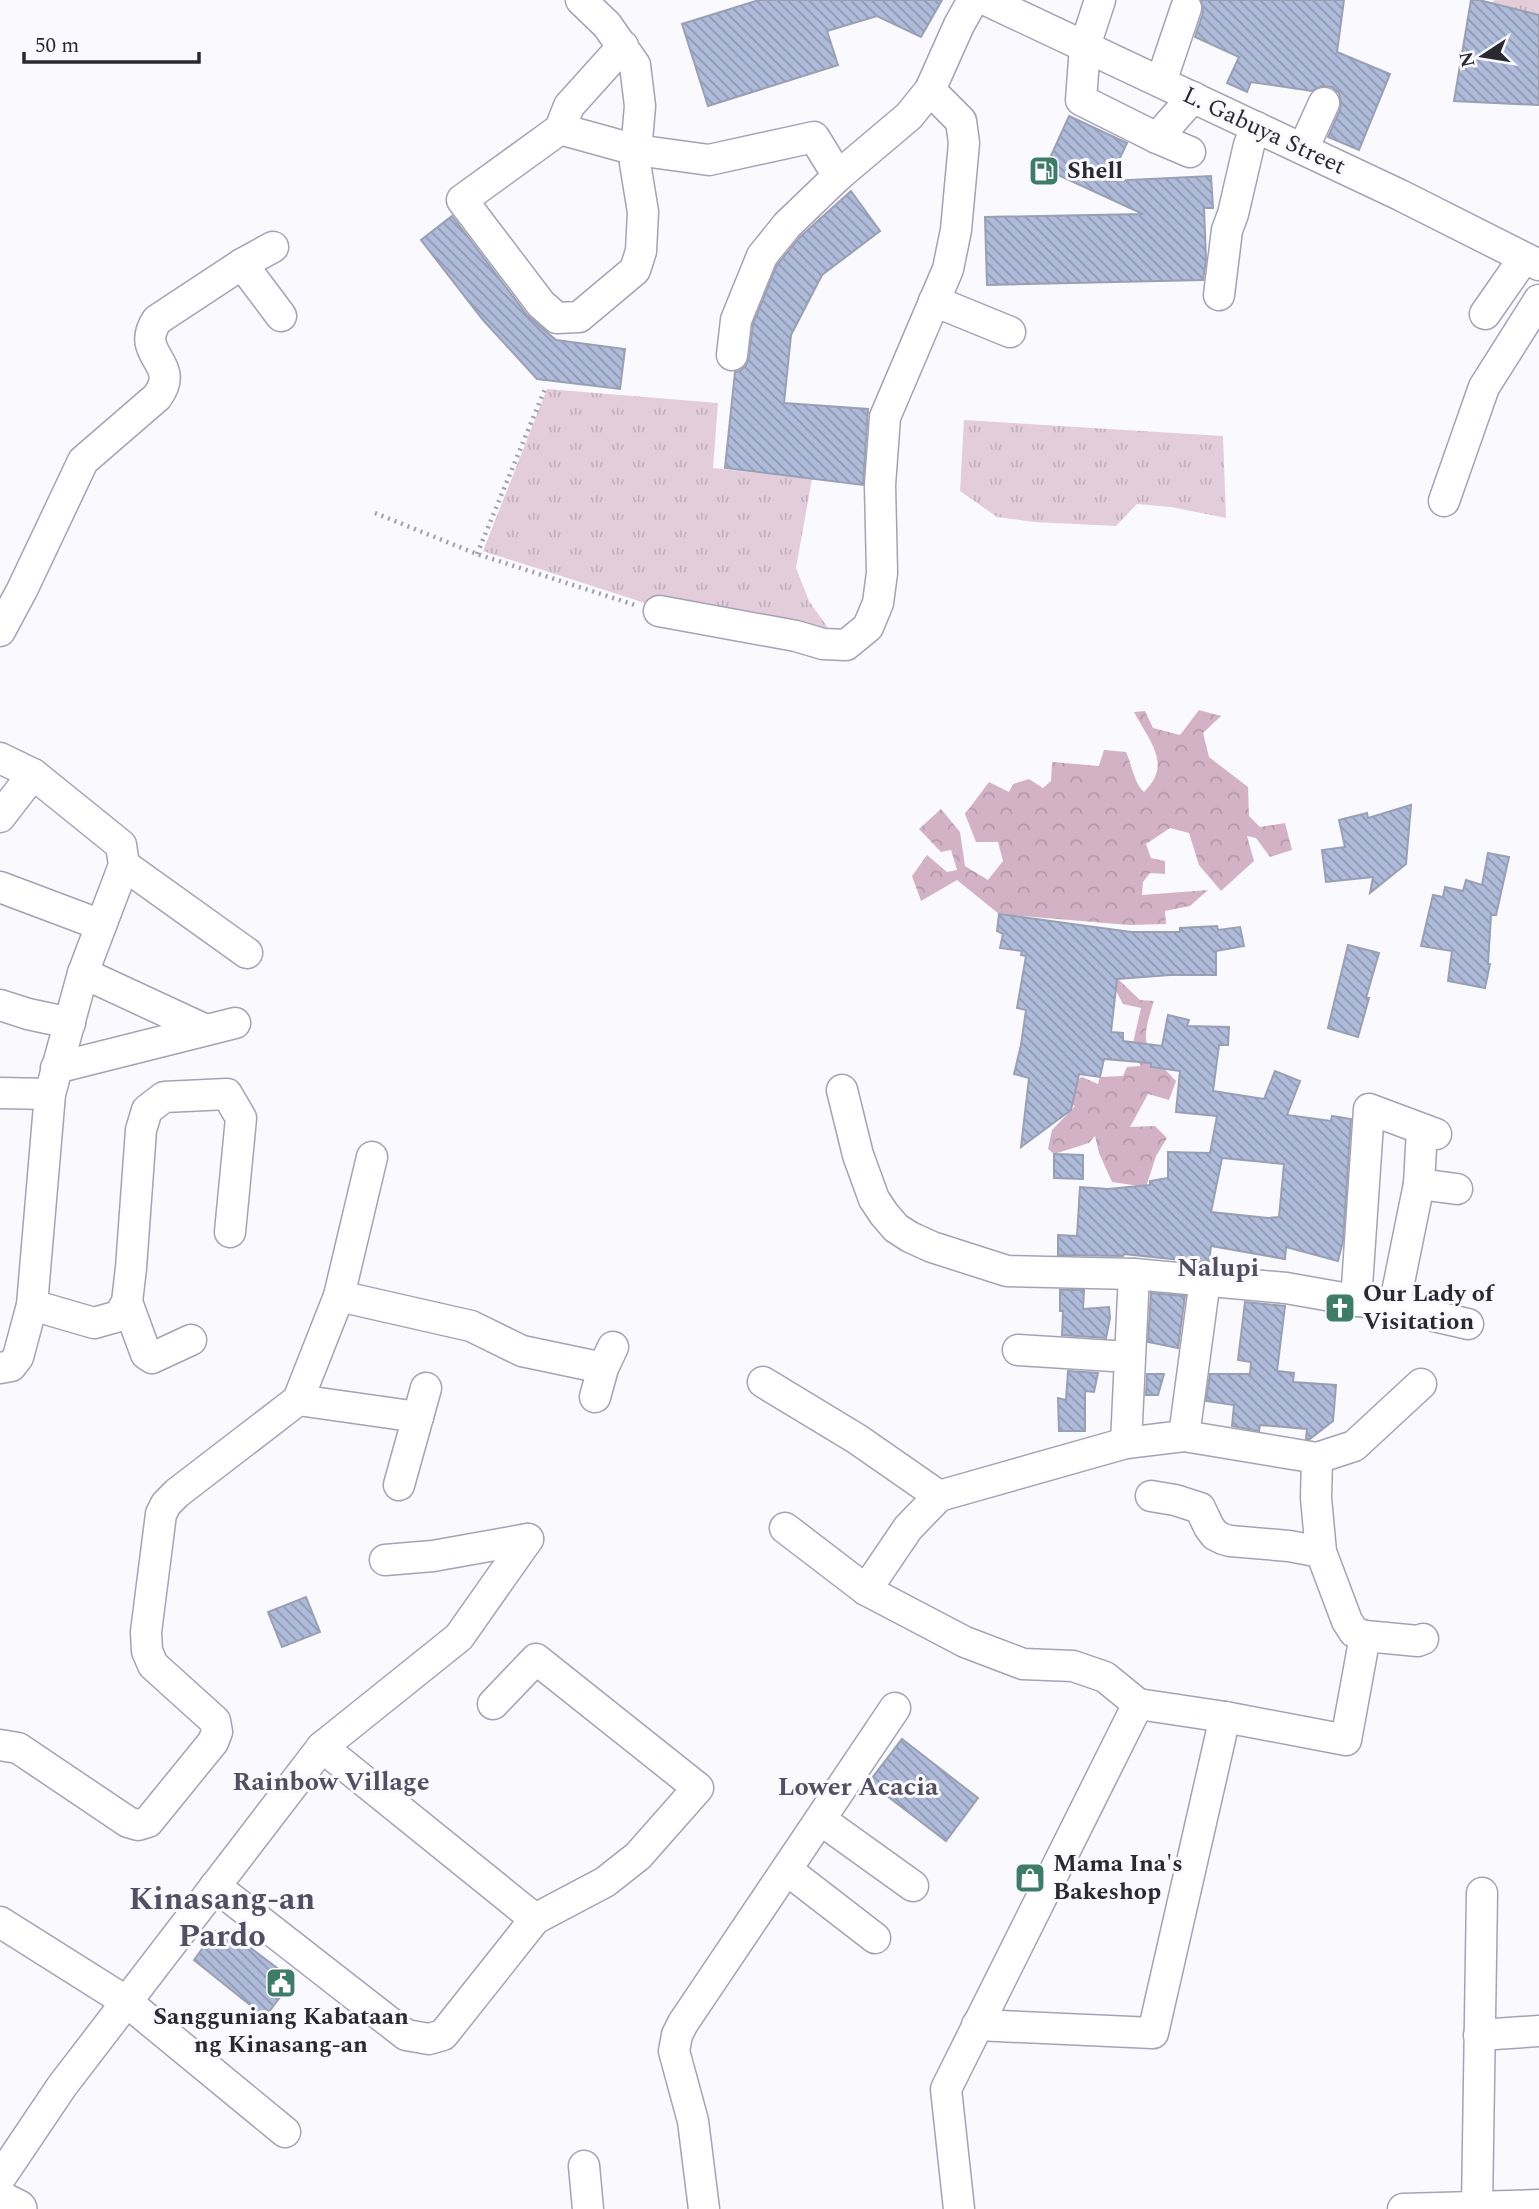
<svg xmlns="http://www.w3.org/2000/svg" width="1539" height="2209" viewBox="0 0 1539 2209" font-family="Spectral,serif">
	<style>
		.grass { fill: url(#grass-tufts) }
		.forest { fill: url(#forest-crowns) }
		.building { fill: url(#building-back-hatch); stroke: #99a0b4; stroke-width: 2; fill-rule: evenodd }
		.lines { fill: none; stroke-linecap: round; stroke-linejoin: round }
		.minor-casing { stroke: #a5a2b6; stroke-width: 33 }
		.major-casing { stroke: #a5a2b6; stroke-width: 40 }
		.path { stroke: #a09fa5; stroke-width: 4.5; stroke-dasharray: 2 5; stroke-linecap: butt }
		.minor { stroke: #fff; stroke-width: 30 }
		.major { stroke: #fff; stroke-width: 37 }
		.labels { text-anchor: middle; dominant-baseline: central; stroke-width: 6; stroke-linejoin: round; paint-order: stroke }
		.street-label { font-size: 24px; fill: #2a2831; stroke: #faf9fd }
		.poi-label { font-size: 24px; font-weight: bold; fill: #2a2831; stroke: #faf9fd; text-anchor: start }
		.neighbourhood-label { font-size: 26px; font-weight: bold; fill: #524f61; stroke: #faf9fd }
		.district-label { font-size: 32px; font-weight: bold; fill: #524f61; stroke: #faf9fd }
	</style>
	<defs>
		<pattern id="grass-tufts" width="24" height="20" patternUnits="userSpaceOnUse" patternTransform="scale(1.75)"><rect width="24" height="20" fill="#e4cddb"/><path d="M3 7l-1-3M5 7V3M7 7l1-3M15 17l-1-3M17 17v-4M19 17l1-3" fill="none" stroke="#c4b0bc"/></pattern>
		<pattern id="forest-crowns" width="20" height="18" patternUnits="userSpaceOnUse" patternTransform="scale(1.75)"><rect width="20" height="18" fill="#d3b2c6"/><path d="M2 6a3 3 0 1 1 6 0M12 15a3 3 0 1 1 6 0" fill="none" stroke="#b599ab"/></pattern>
		<pattern id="building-back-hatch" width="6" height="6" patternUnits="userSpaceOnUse" patternTransform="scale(1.75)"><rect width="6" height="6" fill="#afbbda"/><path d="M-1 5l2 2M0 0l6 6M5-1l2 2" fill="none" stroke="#8f98b1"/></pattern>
	</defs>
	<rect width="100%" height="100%" fill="#faf9fd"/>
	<g class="grass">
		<polygon points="1494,0 1539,0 1539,15 1492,3"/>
		<polygon points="547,389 718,403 713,468 812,479 796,568 809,601 831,632 690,614 642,602 483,551"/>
		<polygon points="964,420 1223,436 1226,518 1171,507 1137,504 1116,526 1034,522 997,517 960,491"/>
	</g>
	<g class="forest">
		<path d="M 1199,710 L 1221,716 L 1203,733 L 1209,757 L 1248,787 L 1249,816 L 1260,827 L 1285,823 L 1292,850 L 1270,857 L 1256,838 L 1247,836 L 1254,861 L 1221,891 L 1199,865 L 1189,833 L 1170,828 L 1146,844 L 1151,858 L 1165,861 L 1165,874 L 1150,873 L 1143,882 L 1142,895 L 1208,890 L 1190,906 L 1165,911 L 1166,924 L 1129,925 L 999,914 L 957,880 L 921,901 L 912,876 L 927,855 L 947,872 L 957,870 L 951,850 L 941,852 L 919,829 L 941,809 L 960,832 L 965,866 L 988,880 L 1003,861 L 998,842 L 976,842 L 965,814 L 989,782 L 1009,792 L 1013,784 L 1029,779 L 1043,788 L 1051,781 L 1052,762 L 1099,766 L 1104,750 L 1126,752 C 1132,765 1134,783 1144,792 C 1173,764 1149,741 1134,712 L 1145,711 L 1153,728 L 1180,735 Z"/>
		<path d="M 1117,978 L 1140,1000 L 1154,1001 C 1139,1047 1144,1047 1176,1081 L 1169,1100 L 1148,1094 L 1130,1127 L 1155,1126 L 1167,1138 L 1156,1156 L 1146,1187 L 1112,1182 L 1099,1153 L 1095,1136 L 1089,1143 L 1054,1154 L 1048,1149 L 1052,1130 L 1075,1106 L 1061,1099 L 1064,1087 L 1082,1077 L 1098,1084 L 1100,1077 L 1123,1076 L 1127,1067 L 1141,1066 L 1131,1052 L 1141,1008 L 1123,1004 L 1113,985 Z"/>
	</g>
	<g class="building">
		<polygon points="759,0 942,0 921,37 877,16 827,31 838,65 708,106 682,24"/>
		<polygon points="1201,0 1344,0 1337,52 1390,74 1359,150 1328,137 1340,110 1341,102 1339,93 1332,87 1322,86 1312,91 1251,82 1247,92 1227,83 1239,57 1195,37 1203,13"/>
		<polygon points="1471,0 1479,0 1539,15 1539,105 1454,101"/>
		<polygon points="1069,116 1127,143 1109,181 1211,176 1213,208 1204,208 1206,260 1203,280 987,285 985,217 1143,214 1045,169"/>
		<polygon points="851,191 880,231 822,275 791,335 784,403 868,409 863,485 725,468 735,372 740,371 746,365 749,357 753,324 777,265 800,237"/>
		<polygon points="452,216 527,315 556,340 625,349 620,389 537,379 483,320 421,240"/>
		<polygon points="1411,805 1406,864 1370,893 1373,877 1326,882 1322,850 1345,847 1339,820 1367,813 1368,818"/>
		<polygon points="1488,853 1509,857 1496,915 1491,915 1488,964 1490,964 1485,988 1448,981 1452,951 1421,946 1433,895 1443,897 1445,887 1463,891 1466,880 1482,885"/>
		<path d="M 999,914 L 1131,932 L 1180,932 L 1180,928 L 1217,926 L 1218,930 L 1240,927 L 1244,946 L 1216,951 L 1216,975 L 1170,975 L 1117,979 L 1111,1032 L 1123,1033 L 1123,1041 L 1162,1046 L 1168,1015 L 1189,1020 L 1187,1026 L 1229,1027 L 1228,1045 L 1219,1045 L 1213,1091 L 1264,1099 L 1275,1071 L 1300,1081 L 1287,1115 L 1331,1121 L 1332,1116 L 1351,1119 L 1343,1241 L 1338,1261 L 1286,1247 L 1285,1259 L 1211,1246 L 1209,1263 L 1124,1254 L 1123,1256 L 1058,1255 L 1058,1235 L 1077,1236 L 1080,1187 L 1108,1189 L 1150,1185 L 1150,1181 L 1168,1178 L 1168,1152 L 1210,1153 L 1217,1116 L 1176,1112 L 1180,1071 L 1151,1067 L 1151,1063 L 1104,1059 L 1100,1077 L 1079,1074 L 1071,1110 L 1021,1147 L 1029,1078 L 1014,1074 L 1021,1045 L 1026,1010 L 1017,1008 L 1026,956 L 1021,955 L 1022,951 L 1000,948 L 1003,934 L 997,931 ZM 1222,1158 L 1284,1164 L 1279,1217 L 1268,1218 L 1211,1212 Z"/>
		<polygon points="1348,945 1379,953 1366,998 1369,998 1358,1037 1328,1028"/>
		<polygon points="1054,1154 1083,1155 1083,1179 1054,1178"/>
		<polygon points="1060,1290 1084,1290 1083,1309 1109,1307 1110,1318 1106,1338 1062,1335 1063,1311 1060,1311"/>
		<polygon points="1151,1293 1185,1296 1178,1348 1148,1342"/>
		<polygon points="1245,1302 1285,1306 1277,1371 1294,1373 1293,1382 1336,1385 1333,1421 1310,1439 1306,1439 1307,1429 1260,1425 1259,1431 1232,1426 1234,1405 1206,1401 1210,1374 1250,1374 1251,1362 1238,1360"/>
		<polygon points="1068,1371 1098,1373 1094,1392 1085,1391 1085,1431 1059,1431 1058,1398 1066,1400"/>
		<polygon points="1147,1374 1164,1374 1158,1395 1146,1395"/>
		<polygon points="306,1597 320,1632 282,1647 268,1612"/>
		<polygon points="902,1739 978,1798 946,1841 869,1782"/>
		<polygon points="215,1931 235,1946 240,1940 293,1980 265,2017 194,1960"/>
	</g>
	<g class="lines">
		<g class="minor-casing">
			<g id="minor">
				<polyline points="581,0 607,25 635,65 640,106 635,163 643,212 641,251 635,270 579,317 557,318 541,304 462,200 560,129 569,106 623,46"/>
				<polyline points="986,0 1400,195 1539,265"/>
				<polyline points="1100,0 1085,46 1081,100 1157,138 1190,152"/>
				<polyline points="1161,82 1186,8"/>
				<polyline points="560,129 636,150 709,160 814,137 838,176"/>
				<polyline points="1157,138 1193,97"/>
				<polyline points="1303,149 1324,103"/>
				<polyline points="242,264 281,316"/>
				<polyline points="1219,295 1227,230 1233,214 1249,145 1256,127"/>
				<polyline points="934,301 1010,332"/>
				<polyline points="1485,314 1524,258"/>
				<polyline points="732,355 736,320 762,256 787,225 838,176 909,116 930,90 959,25 973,0"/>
				<polyline points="1444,501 1484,387 1539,300"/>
				<polyline points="659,611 796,636 823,644 846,645 868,627 878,603 882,573 880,485 885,417 948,269 956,230 964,143 961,121 930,90"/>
				<path d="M 0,631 L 22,590 L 83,461 L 157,397 C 183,362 133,356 157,320 L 242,264 L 273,247"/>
				<polyline points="0,758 33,774 121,845 124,865 83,973 50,1094 32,1305 18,1357 11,1366 0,1368"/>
				<polyline points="0,817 33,774"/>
				<polyline points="124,865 247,953"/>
				<polyline points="0,887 101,925"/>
				<polyline points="83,973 206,1030"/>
				<polyline points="0,1005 28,1014 70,1023"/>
				<polyline points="56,1068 235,1023"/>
				<polyline points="842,1090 858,1155 874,1199 884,1214 896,1228 910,1237 932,1247 1007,1271 1134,1274 1286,1288 1394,1307 1468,1324"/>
				<polyline points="0,1093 50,1094"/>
				<polyline points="1419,1184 1457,1189"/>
				<polyline points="339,1296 471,1326 522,1351 603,1368"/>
				<polyline points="1356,1301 1369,1109 1436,1134"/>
				<polyline points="127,1302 146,1354 152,1358 191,1340"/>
				<polyline points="32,1305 94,1323 119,1316 127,1302 131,1268 141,1130 147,1110 164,1097 227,1094 241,1118 230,1232"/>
				<polyline points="1394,1307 1419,1184 1422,1129"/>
				<polyline points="1018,1350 1129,1357"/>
				<polyline points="763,1382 857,1439 939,1496"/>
				<polyline points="595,1397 603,1368 613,1347"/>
				<polyline points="298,1400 418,1417"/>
				<polyline points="1184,1436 1205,1280"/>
				<polyline points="1126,1443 1134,1274"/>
				<polyline points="1317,1458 1316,1498 1321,1552 1347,1621 1354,1632 1365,1636 1418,1641 1423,1639"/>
				<polyline points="399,1485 426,1388"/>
				<polyline points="1151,1496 1175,1500 1200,1508 1209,1527 1215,1535 1223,1539 1230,1541 1289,1546 1321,1552"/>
				<polyline points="785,1528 866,1590 965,1642 1023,1664 1073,1666 1105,1677 1138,1704 1225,1717 1346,1740 1365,1636"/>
				<polyline points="385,1560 433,1556 528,1539"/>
				<polyline points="866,1590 908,1528 939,1496 1126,1443 1184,1436 1317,1458 1354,1446 1421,1384"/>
				<polyline points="0,1745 18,1748 128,1822 138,1825 148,1822 213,1742 217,1732 215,1721 153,1665 147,1651 146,1632 161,1514 166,1504 177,1493 298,1400 339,1296 372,1157"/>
				<polyline points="322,1747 535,1919"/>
				<polyline points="821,1820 913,1886"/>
				<polyline points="787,1870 875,1938"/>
				<polyline points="215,1886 406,2035 429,2039 443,2035 535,1919 605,1882 638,1856 698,1788 536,1659 493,1704"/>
				<polyline points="0,1922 127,2002 285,2132"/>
				<polyline points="977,2025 1153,2033 1225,1717"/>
				<polyline points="1479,2035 1539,2031"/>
				<polyline points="584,2166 588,2209"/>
				<polyline points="0,2178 62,2086 322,1747 459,1637 528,1539"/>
				<polyline points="1477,2207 1482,1893"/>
				<polyline points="704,2209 693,2121 674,2051 677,2035 683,2023 895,1708"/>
				<polyline points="959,2209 946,2089 1138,1704"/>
				<polyline points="1403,2209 1539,2205"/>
			</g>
		</g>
		<g class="major-casing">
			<polyline id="major" points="0,2200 18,2209"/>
		</g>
		<g class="path">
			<polyline points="375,513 477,554 635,605"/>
			<polyline points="477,554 545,389"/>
		</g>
		<use href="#minor" class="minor"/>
		<use href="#major" class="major"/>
	</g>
	<defs>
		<g id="fuel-square" transform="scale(1.575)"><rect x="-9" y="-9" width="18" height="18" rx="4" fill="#3f7c67" stroke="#faf9fd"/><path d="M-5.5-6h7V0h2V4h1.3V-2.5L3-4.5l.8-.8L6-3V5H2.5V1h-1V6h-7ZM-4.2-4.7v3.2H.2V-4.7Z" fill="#fff"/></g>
		<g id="church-square" transform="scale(1.575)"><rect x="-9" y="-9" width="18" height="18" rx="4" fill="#3f7c67" stroke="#faf9fd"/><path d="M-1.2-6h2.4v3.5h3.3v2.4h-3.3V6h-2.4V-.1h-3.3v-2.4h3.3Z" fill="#fff"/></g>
		<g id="shop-square" transform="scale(1.575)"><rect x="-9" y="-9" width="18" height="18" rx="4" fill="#3f7c67" stroke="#faf9fd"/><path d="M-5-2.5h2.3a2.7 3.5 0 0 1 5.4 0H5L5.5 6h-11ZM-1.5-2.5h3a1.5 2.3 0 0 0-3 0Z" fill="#fff"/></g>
		<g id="civic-square" transform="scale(1.575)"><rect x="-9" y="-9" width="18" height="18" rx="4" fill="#3f7c67" stroke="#faf9fd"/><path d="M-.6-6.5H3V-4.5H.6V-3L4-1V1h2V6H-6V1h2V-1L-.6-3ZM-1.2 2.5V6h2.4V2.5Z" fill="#fff"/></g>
	</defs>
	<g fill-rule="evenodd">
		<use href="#fuel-square" x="1044" y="171"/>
		<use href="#church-square" x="1340" y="1308"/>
		<use href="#shop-square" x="1030" y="1878"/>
		<use href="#civic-square" x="281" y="1983"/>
	</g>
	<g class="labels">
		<g class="street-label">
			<text transform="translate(1264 131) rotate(25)">L. Gabuya Street</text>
		</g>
		<g class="poi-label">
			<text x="1067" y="171">Shell</text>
			<text x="1363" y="1294">Our Lady of<tspan x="1363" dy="28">Visitation</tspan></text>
			<text x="1053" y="1864">Mama Ina's<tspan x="1053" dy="28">Bakeshop</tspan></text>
			<text x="281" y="2017" text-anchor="middle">Sangguniang Kabataan<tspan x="281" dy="28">ng Kinasang-an</tspan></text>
		</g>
		<g class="neighbourhood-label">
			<text x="1218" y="1268">Nalupi</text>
			<text x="331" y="1782">Rainbow Village</text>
			<text x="858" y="1787">Lower Acacia</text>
		</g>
		<g class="district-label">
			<text x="222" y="1899">Kinasang-an<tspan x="222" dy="37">Pardo</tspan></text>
		</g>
	</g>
	<g transform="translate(1483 56) rotate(258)" stroke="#faf9fd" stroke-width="5" paint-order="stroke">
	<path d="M0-5L12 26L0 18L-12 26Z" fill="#2a2831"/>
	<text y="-10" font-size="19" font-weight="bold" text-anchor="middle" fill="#2a2831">N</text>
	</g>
	<path d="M24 52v10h175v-10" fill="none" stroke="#2a2831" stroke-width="3.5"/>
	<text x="35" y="52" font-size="21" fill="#2a2831" stroke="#faf9fd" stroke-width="5" paint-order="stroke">50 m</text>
</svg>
